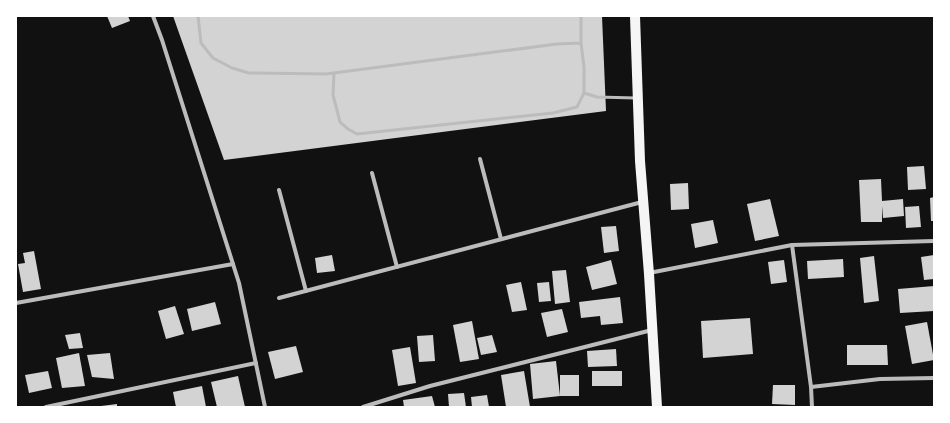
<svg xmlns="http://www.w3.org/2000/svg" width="950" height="423" viewBox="0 0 950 423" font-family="'DM Sans',sans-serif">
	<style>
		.building { fill: #d3d3d3 }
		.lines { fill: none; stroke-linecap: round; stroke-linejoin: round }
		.service { stroke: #bcbcbc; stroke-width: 3 }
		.minor { stroke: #bcbcbc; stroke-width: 4 }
		.primary { stroke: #f5f5f5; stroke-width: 10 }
	</style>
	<rect width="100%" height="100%" fill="#111"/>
	<g class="building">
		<polygon points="107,16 128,16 130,21 112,28"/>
		<polygon points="173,16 602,16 606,111 224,160"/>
		<polygon points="924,166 926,189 908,190 907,167"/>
		<polygon points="881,179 882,201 903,199 904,216 883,218 882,206 882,222 861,222 859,180"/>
		<polygon points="688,183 689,209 671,210 670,184"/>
		<polygon points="934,197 934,221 931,221 930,198"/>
		<polygon points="770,199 779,236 755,241 747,204"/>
		<polygon points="919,206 921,227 906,228 905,207"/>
		<polygon points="713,220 718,243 695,248 691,224"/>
		<polygon points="616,226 619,251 604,253 601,227"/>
		<polygon points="34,251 41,289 23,292 18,264 25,263 23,253"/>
		<polygon points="332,255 335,271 317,273 315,258"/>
		<polygon points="934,255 934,279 924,280 921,257"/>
		<polygon points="874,256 879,301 864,303 860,258"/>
		<polygon points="843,259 844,277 808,279 807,261"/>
		<polygon points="611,260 617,284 592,290 586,267"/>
		<polygon points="784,260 787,282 771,284 768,262"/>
		<polygon points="566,270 570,302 555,304 552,271"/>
		<polygon points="521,282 527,310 512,312 506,285"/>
		<polygon points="549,282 551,301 539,302 537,283"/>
		<polygon points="934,286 934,311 900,313 898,289"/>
		<polygon points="620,297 623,323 601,325 600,316 581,318 579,302"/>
		<polygon points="215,302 221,324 192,331 187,309"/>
		<polygon points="175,306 184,334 166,339 158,311"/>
		<polygon points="562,309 568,332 547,337 541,313"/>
		<polygon points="750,318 753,354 703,358 701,321"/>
		<polygon points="472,321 479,359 460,362 453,325"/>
		<polygon points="927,322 934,360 912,364 905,326"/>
		<polygon points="80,333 83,348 69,349 65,335"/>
		<polygon points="433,335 435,361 419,362 417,336"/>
		<polygon points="492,335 497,352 481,355 477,338"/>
		<polygon points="847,345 887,345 888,365 847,365"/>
		<polygon points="296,346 303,372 275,379 268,352"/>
		<polygon points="410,347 416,383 398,386 392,350"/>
		<polygon points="616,349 617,366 588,367 587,351"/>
		<polygon points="79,353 85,386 62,388 56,358"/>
		<polygon points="110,353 114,379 92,377 87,355"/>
		<polygon points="556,361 560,396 533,399 530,364"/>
		<polygon points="48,371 52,388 29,393 25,375"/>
		<polygon points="524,371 530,407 506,407 501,375"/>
		<rect x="592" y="371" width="30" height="15"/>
		<rect x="560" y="375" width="19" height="21"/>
		<polygon points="238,376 245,407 217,407 211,382"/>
		<polygon points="773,385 795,385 795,405 772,404"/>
		<polygon points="202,386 206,407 176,407 173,392"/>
		<polygon points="464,393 466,407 449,407 448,394"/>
		<polygon points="487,395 489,407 472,407 471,397"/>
		<polygon points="432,396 435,407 404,407 403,400"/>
		<polygon points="117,404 117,407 101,407 101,406"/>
	</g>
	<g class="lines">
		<g class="service">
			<polyline points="198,16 201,43 213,58 232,68 249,73 326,74 557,44 581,43 584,67 584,93 597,97 636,98"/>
			<polyline points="581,16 581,43"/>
			<polyline points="334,73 333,95 340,122 348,129 357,134 553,113 577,107 584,93"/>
		</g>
		<g class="minor">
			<polyline points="153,16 162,40 239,283 265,407"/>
			<polyline points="480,159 501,239"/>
			<polyline points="372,173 397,267"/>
			<polyline points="279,190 306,291"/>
			<polyline points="792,245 811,387 812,407"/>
			<polyline points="649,273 792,245 934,241"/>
			<polyline points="279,298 642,202"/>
			<polyline points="16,303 233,264"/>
			<polyline points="811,387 880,379 934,378"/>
			<polyline points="46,407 256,363"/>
			<polyline points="363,407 430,386 652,330"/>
		</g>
		<polyline class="primary" points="635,16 640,161 649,274 657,407"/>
	</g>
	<rect width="950" height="423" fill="none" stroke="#ffffff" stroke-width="34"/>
</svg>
